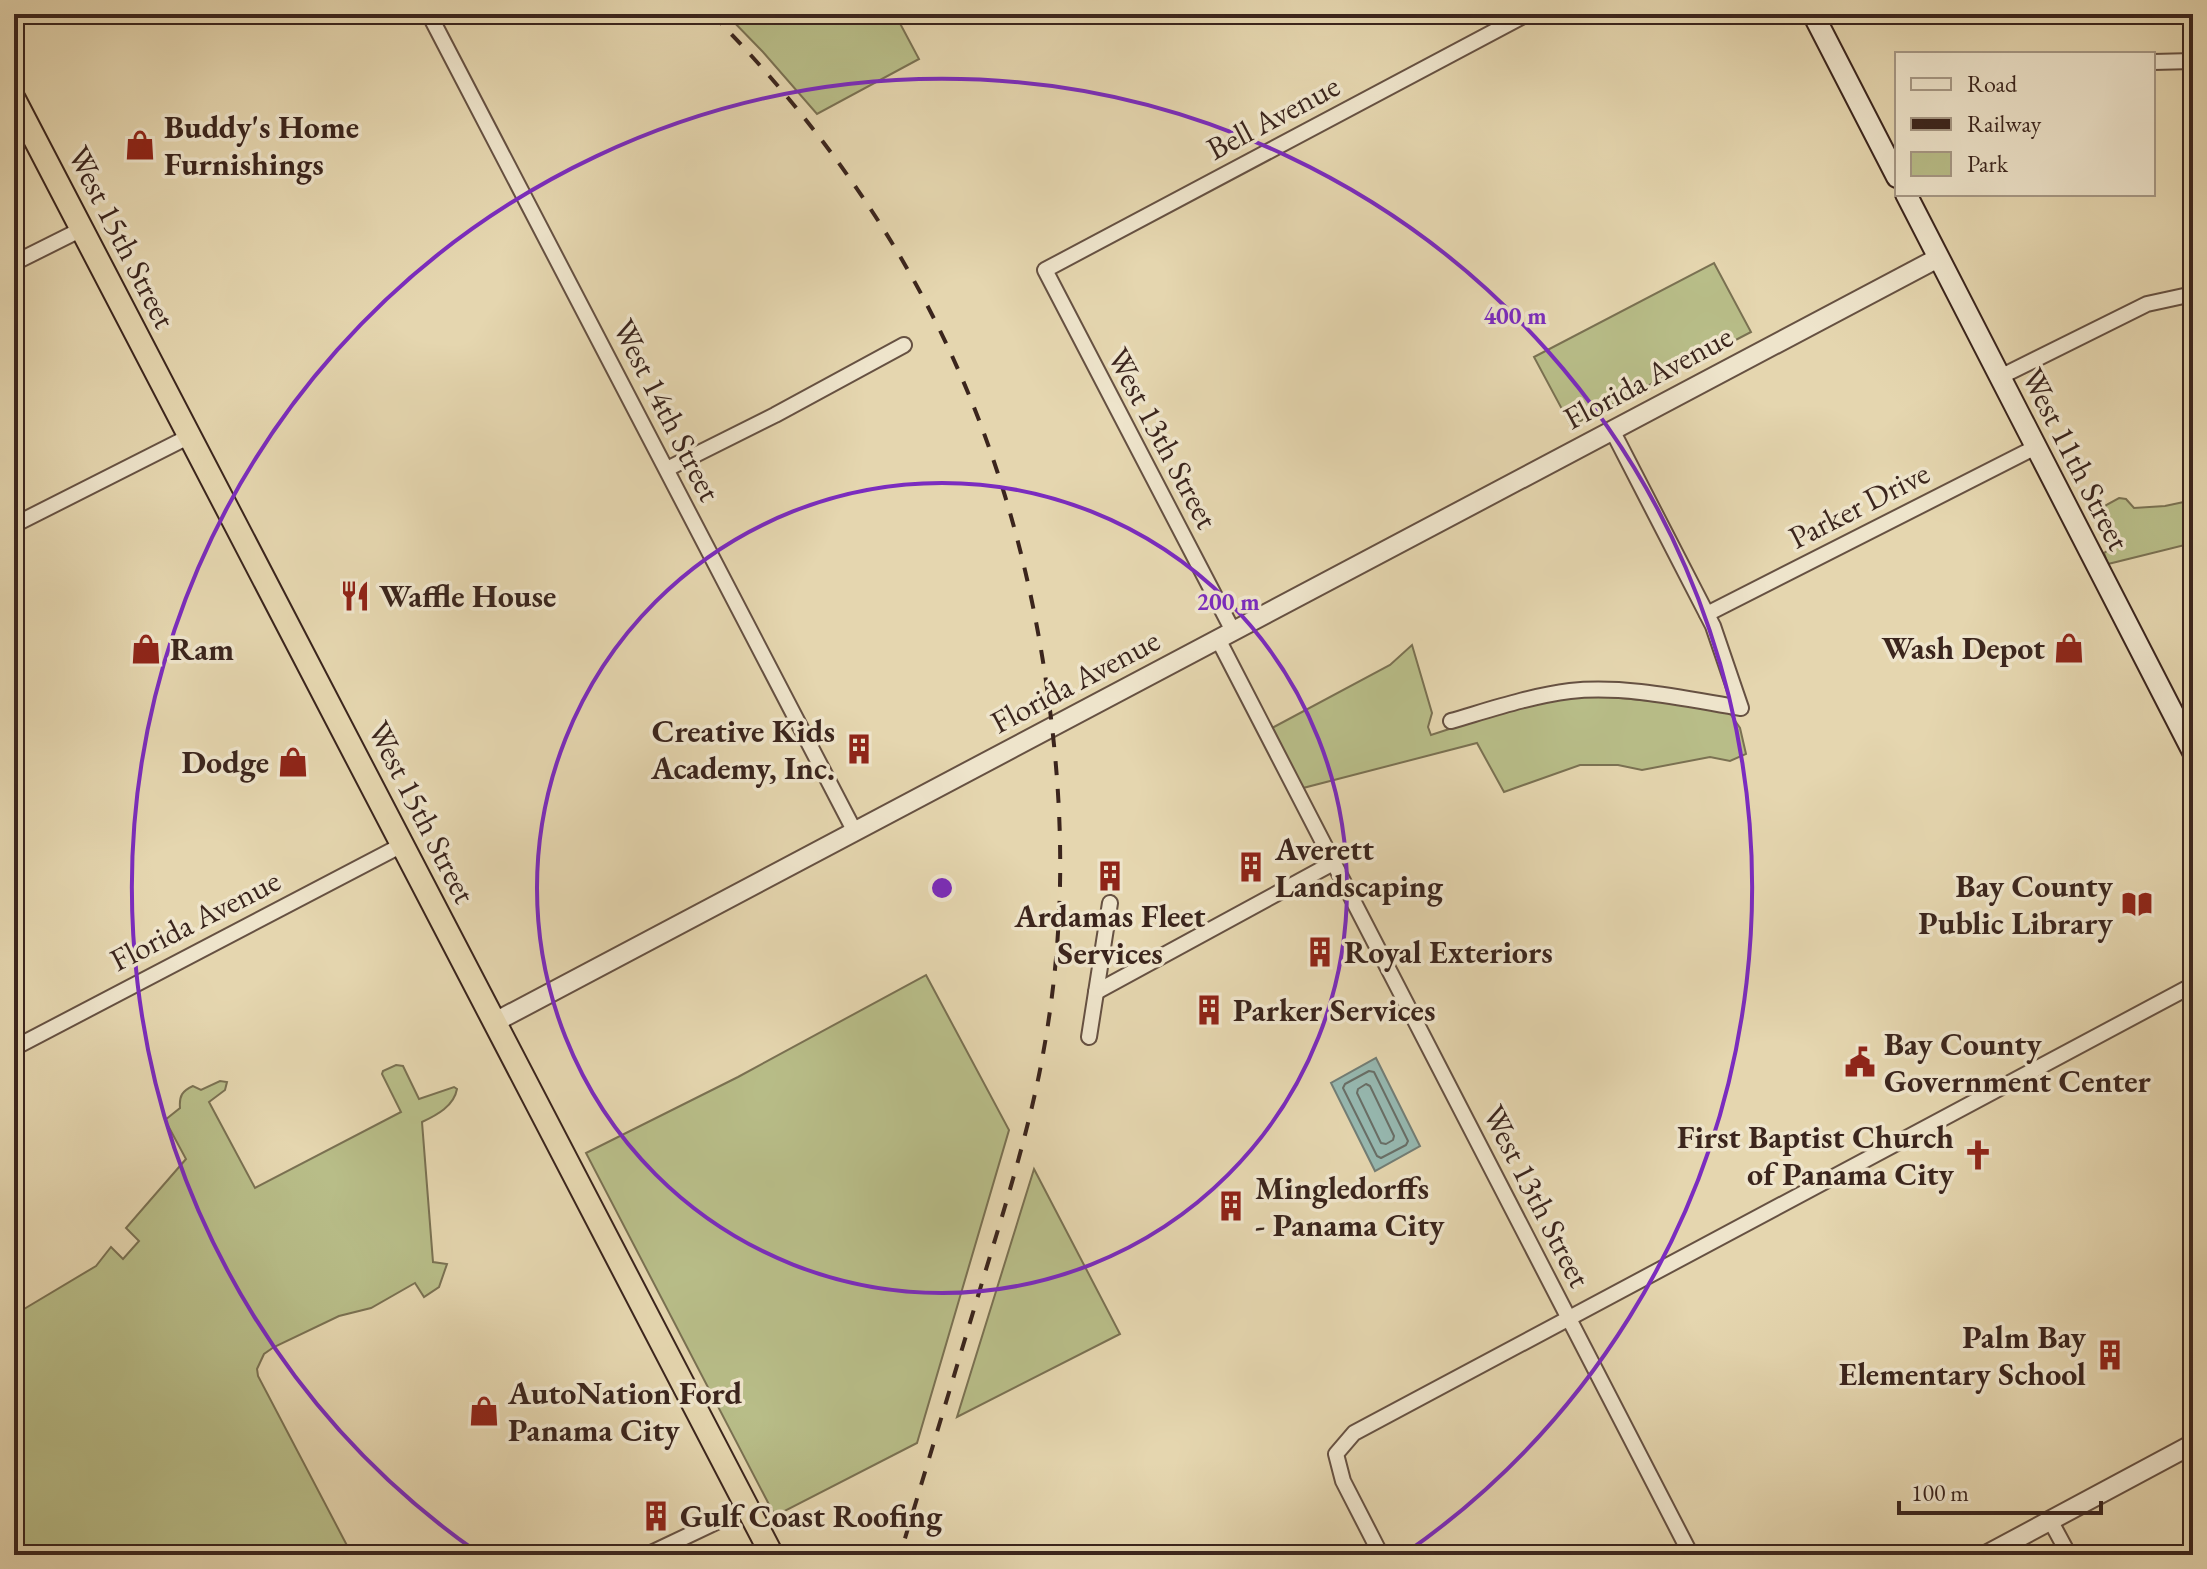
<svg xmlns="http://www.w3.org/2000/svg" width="2207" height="1569" viewBox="0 0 2207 1569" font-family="'EB Garamond',serif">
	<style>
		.green { fill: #b8bd88; stroke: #7a7152; stroke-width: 2 }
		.water { fill: #96b8b0; stroke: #727d75; stroke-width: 2 }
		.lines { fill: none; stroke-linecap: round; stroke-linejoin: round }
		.shore { stroke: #686e66; stroke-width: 2 }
		.minor-casing { stroke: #665142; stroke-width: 18 }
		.tertiary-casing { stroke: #665142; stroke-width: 22 }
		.secondary-casing { stroke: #3b251d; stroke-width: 24 }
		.trunk-casing { stroke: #3b251d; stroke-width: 26 }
		.minor { stroke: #eee4cb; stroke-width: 14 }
		.tertiary { stroke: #eee4cb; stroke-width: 18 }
		.secondary { stroke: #eee4cb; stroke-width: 20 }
		.trunk { stroke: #e5d6af; stroke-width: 22 }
		.rail { stroke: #3b251d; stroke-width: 4; stroke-dasharray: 14 14; stroke-linecap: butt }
		.ring { fill: none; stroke: #7b2cbf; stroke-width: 4 }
		.labels { text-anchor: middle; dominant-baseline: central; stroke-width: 7; stroke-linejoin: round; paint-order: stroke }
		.street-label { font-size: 32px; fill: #3b251d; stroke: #eee4cb }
		.poi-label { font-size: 32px; font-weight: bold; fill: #3b251d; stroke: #eee4cb; text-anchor: start }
		.centre { fill: #7b2cbf; stroke: #eee4cb; stroke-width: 4 }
		.ring-label { font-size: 24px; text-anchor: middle; font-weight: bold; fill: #7b2cbf; stroke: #eee4cb; stroke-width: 7; stroke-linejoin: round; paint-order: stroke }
	</style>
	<rect width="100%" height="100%" fill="#e5d6af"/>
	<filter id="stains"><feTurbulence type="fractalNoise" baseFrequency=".0025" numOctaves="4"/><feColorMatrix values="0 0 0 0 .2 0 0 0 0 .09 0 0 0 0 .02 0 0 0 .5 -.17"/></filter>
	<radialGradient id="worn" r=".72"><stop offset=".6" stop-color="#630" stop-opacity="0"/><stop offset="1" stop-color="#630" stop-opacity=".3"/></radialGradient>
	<g class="green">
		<polygon points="726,14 895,14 919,59 817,114 763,52"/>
		<polygon points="1714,263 1751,332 1571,426 1534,357"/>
		<polygon points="2119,498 2126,499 2134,508 2165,506 2193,500 2193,543 2108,564 2104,553 2112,548 2094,515 2099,509"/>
		<polygon points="1412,645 1432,713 1428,727 1431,735 1498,713 1553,698 1599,696 1674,703 1729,712 1740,728 1746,754 1730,761 1710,757 1642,770 1618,765 1580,765 1504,792 1477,743 1303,788 1272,728 1390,665"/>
		<polygon points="926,975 1009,1130 917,1443 775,1516 586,1153 738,1077"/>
		<path d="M 396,1065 L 403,1066 L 419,1099 L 454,1087 L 457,1089 C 454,1106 437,1115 422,1122 L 433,1262 L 447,1264 L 439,1287 L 424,1297 L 415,1283 L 371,1308 L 339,1316 L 274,1347 L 264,1354 L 257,1369 L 258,1376 L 352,1555 L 14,1555 L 14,1315 L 96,1266 L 111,1247 L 123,1259 L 139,1241 L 126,1228 L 186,1159 L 165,1120 L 180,1108 C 179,1096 182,1091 193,1086 L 201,1090 L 220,1081 L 227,1082 L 225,1090 L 209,1102 L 255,1188 L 401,1112 L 382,1074 L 383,1071 Z"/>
		<polygon points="1034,1169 1120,1334 957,1417"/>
	</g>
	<polygon class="water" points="1376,1058 1420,1146 1375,1171 1331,1083"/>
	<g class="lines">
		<g class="shore">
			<polygon points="1369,1071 1374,1072 1408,1141 1406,1145 1381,1158 1377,1156 1343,1088 1345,1084"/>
			<polygon points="1366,1084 1370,1086 1394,1136 1393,1140 1386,1144 1381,1143 1357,1093 1358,1089"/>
		</g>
		<g class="minor-casing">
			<g id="minor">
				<polyline points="429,14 855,832"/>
				<polyline points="2153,62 2193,61"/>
				<polyline points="14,263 82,229"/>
				<polyline points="2000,377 2147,304 2193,294"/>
				<polyline points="667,469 775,415 904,345"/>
				<polyline points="14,525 190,436"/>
				<polyline points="1707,614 2036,447"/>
				<polyline points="1233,631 1045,270 1527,14"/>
				<polyline points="1218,639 1691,1555"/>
				<path d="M 1451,721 C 1489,710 1530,696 1570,691 C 1626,685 1686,699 1741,708 L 1713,626 L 1612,430"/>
				<polyline points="1096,992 1333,863"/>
				<polyline points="1089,1037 1110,903"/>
				<polyline points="14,1048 402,845"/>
				<polyline points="2050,1520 2069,1555"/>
				<polyline points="647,1555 748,1507"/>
				<polyline points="1381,1555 1343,1481 1336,1454 1354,1433 2193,985"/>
			</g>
		</g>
		<g class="tertiary-casing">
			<g id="tertiary">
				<polyline points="495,1022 1938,258"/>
				<polyline points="1986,1555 2193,1444"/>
			</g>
		</g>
		<g class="secondary-casing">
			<g id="secondary">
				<polyline points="1813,14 1897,177"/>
				<polyline points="1906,194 2193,752"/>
			</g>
		</g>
		<g class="trunk-casing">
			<polyline id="trunk" points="14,99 772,1555"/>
		</g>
		<use href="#minor" class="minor"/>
		<use href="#tertiary" class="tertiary"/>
		<use href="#secondary" class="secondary"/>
		<use href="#trunk" class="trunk"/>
		<path class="rail" d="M 712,14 C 903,209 1011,424 1048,695 C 1066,825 1065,946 1039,1075 C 1025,1143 1004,1210 984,1276 C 956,1369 928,1462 900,1555"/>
	</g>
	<g class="ring">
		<circle cx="942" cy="888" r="405"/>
		<path d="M477 1552A810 810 0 1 1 1407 1552"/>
	</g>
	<defs>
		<g id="shop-bare" transform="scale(2.4)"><path d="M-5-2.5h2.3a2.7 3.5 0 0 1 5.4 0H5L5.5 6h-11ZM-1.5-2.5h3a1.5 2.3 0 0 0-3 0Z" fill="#8f2418" stroke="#eee4cb" stroke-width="2.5" paint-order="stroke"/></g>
		<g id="restaurant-bare" transform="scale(2.4)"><path d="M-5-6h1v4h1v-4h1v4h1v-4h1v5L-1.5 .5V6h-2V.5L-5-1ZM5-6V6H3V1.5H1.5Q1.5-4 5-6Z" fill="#8f2418" stroke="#eee4cb" stroke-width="2.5" paint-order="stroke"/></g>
		<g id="building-bare" transform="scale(2.4)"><path d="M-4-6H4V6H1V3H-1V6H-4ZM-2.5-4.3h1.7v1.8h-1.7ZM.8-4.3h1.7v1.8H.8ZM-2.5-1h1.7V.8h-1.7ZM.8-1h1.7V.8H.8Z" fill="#8f2418" stroke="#eee4cb" stroke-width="2.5" paint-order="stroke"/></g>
		<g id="library-bare" transform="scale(2.4)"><path d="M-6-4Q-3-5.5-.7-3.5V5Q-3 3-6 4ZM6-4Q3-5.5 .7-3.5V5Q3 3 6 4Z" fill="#8f2418" stroke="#eee4cb" stroke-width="2.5" paint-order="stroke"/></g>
		<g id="civic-bare" transform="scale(2.4)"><path d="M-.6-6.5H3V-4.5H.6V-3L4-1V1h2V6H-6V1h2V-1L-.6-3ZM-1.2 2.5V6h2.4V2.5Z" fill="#8f2418" stroke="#eee4cb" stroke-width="2.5" paint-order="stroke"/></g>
		<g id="church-bare" transform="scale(2.4)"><path d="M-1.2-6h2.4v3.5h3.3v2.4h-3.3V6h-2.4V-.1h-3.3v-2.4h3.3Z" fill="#8f2418" stroke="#eee4cb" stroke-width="2.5" paint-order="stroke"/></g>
	</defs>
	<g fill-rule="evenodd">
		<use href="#shop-bare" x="140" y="145"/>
		<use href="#restaurant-bare" x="355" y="596"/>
		<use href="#shop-bare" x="2069" y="648"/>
		<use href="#shop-bare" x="146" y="649"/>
		<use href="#building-bare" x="859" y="749"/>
		<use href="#shop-bare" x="293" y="762"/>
		<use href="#building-bare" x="1251" y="867"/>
		<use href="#building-bare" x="1110" y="876"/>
		<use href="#library-bare" x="2137" y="904"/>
		<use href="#building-bare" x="1320" y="952"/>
		<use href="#building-bare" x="1209" y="1010"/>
		<use href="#civic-bare" x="1860" y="1062"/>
		<use href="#church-bare" x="1978" y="1155"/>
		<use href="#building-bare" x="1231" y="1206"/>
		<use href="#building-bare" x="2110" y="1355"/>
		<use href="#shop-bare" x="484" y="1411"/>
		<use href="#building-bare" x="656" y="1516"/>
	</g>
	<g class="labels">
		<g class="street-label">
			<text transform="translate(1273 117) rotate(-28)">Bell Avenue</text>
			<text transform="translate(122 237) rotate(63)">West 15th Street</text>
			<text transform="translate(1648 377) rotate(-28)">Florida Avenue</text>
			<text transform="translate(667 410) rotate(63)">West 14th Street</text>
			<text transform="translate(1163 438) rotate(62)">West 13th Street</text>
			<text transform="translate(2076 459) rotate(63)">West 11th Street</text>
			<text transform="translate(1859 505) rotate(-27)">Parker Drive</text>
			<text transform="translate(1075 681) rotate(-28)">Florida Avenue</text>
			<text transform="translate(422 812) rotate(63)">West 15th Street</text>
			<text transform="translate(195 920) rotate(-27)">Florida Avenue</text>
			<text transform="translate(1537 1196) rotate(63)">West 13th Street</text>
		</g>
		<g class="poi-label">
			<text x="164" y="127">Buddy's Home<tspan x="164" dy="37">Furnishings</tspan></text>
			<text x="379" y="596">Waffle House</text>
			<text x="2045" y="648" text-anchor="end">Wash Depot</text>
			<text x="170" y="649">Ram</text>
			<text x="835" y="731" text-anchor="end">Creative Kids<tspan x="835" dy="37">Academy, Inc.</tspan></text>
			<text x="269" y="762" text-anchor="end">Dodge</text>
			<text x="1275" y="849">Averett<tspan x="1275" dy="37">Landscaping</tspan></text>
			<text x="2113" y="886" text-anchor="end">Bay County<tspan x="2113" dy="37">Public Library</tspan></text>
			<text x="1110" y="916" text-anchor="middle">Ardamas Fleet<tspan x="1110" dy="37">Services</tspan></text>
			<text x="1344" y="952">Royal Exteriors</text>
			<text x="1233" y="1010">Parker Services</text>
			<text x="1884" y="1044">Bay County<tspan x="1884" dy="37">Government Center</tspan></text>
			<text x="1954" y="1137" text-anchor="end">First Baptist Church<tspan x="1954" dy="37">of Panama City</tspan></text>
			<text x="1255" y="1188">Mingledorffs<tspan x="1255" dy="37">- Panama City</tspan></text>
			<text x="2086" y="1337" text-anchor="end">Palm Bay<tspan x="2086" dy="37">Elementary School</tspan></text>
			<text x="508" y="1393">AutoNation Ford<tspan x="508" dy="37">Panama City</tspan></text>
			<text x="680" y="1516">Gulf Coast Roofing</text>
		</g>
	</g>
	<circle cx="942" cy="888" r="12" class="centre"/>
	<g class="ring-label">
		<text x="1515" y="324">400 m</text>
		<text x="1228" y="610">200 m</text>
	</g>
	<rect width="2207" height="1569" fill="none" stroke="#e5d6af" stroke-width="48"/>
	<rect x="16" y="16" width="2175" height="1537" fill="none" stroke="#3b251d" stroke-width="4"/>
	<rect x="24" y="24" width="2159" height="1521" fill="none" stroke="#3b251d" stroke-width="2"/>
	<rect x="1895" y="52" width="260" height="144" fill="#eee4cb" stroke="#a69885" stroke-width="2"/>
	<rect x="1911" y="78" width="40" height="12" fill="#eee4cb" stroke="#a69885" stroke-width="2"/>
	<text x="1967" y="92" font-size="24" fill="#3b251d">Road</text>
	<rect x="1911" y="118" width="40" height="12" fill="#3b251d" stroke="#a69885" stroke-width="2"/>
	<text x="1967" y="132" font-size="24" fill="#3b251d">Railway</text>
	<rect x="1911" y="152" width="40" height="24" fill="#b8bd88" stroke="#a69885" stroke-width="2"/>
	<text x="1967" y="172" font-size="24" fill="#3b251d">Park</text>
	<path d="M1899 1501v12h202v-12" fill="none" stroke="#3b251d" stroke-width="4"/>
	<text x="1911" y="1501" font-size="24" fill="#3b251d" stroke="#eee4cb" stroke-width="6" paint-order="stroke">100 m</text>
	<rect width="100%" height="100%" filter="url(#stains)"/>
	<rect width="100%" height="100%" fill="url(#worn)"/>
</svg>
